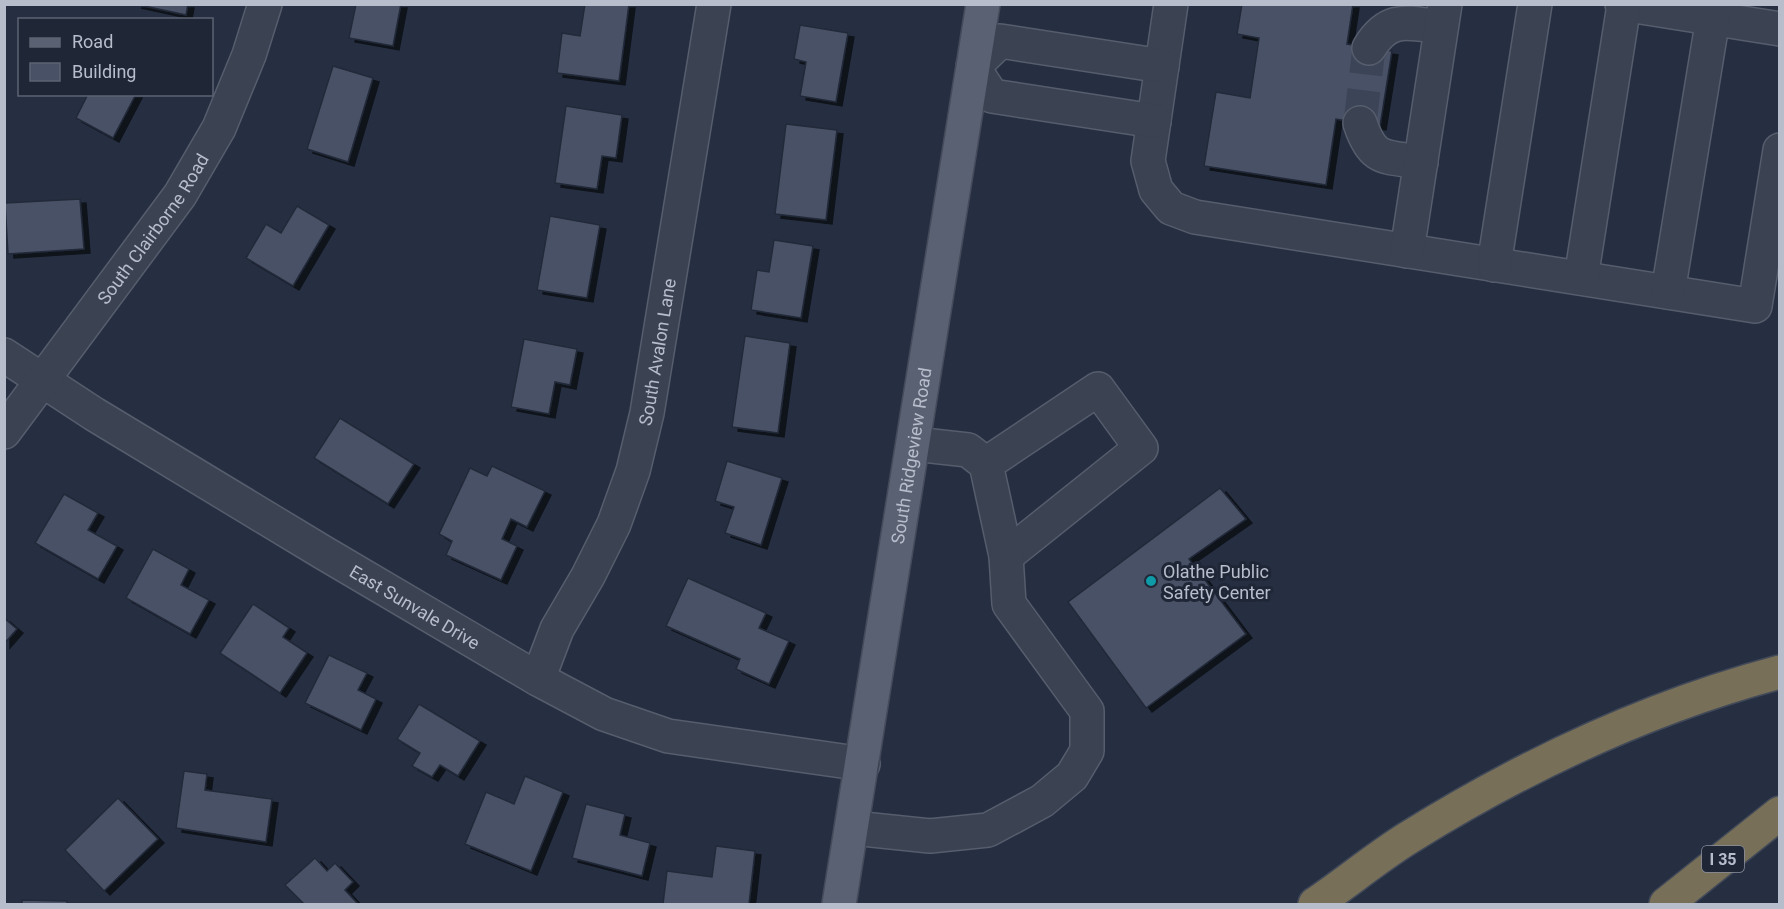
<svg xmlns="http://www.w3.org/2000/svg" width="1784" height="909" viewBox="0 0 1784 909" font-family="Roboto,sans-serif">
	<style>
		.building { fill: #485166; stroke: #212939; stroke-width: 1.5; filter: url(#shadow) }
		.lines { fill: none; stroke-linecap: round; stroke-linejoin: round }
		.minor-tunnel { stroke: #3c4457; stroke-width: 33; stroke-dasharray: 33 16; stroke-linecap: butt }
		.minor-casing { stroke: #565d6c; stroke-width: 36 }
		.major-casing { stroke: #454b5b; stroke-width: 36 }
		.highway-casing { stroke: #424a59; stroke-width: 36 }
		.minor { stroke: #3b4252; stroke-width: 33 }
		.major { stroke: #596172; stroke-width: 33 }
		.highway { stroke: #786f58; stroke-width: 33 }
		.culture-dot { fill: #0f9aa8; stroke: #1f2737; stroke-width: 2 }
		.labels { text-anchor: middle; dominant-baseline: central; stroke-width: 6; stroke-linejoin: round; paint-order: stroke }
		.shield { fill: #1f2737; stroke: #8a909f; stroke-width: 1.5 }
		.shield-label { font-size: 16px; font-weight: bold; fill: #b8bdcc }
		.street-label { font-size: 18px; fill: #b8bdcc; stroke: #1f2737 }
		.poi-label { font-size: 18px; fill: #b8bdcc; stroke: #1f2737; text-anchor: start }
	</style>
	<defs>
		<filter id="shadow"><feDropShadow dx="6" dy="4" stdDeviation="0" flood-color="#0009"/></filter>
	</defs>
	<rect width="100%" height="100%" fill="#262f42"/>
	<g class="building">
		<polygon points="135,4 188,4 186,15"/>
		<polygon points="356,4 401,4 393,46 349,38"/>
		<polygon points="585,4 629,4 619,81 557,73 562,33 580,36"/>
		<polygon points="1242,4 1353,4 1347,44 1392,51 1380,126 1336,119 1326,185 1204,166 1216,92 1250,98 1259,38 1237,34"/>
		<polygon points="800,25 848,33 836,102 800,96 806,62 794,59"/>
		<polygon points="333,66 373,78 348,162 307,149"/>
		<polygon points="88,94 136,94 113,138 76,118"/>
		<polygon points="566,106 622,115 616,158 602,156 597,189 555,183"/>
		<polygon points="786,124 837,130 826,220 775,214"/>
		<polygon points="80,199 84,249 8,254 5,203"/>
		<polygon points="297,206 329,225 293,286 246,258 266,224 281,233"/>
		<polygon points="550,216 600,225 587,298 537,290"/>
		<polygon points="774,240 813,246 801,318 751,310 757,270 769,272"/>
		<polygon points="745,336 790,343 778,433 732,427"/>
		<polygon points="524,339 577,349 570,385 555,382 549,414 511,407"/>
		<polygon points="340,418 414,464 388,504 314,458"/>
		<polygon points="727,461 782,478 761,545 725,533 734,507 715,501"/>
		<polygon points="492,466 545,491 527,527 511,519 502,539 517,546 501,580 446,555 452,541 439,534 470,468 487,476"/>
		<polygon points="1220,488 1246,519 1189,559 1246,634 1146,708 1068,602"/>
		<polygon points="64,494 98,513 88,530 117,546 98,579 35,543"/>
		<polygon points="153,549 189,569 181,585 209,600 190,634 126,598"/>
		<polygon points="688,578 766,613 759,628 789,641 769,684 736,669 740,659 666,626"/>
		<polygon points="253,604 289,628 283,637 307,653 280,693 220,653"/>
		<polygon points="4,618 17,629 4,644"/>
		<polygon points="329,655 367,673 358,690 376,699 361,730 305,703"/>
		<polygon points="419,704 480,741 458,776 440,765 432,777 412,766 420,753 397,739"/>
		<polygon points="184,771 207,774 205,790 272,799 266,842 176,828"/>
		<polygon points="525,776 563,792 531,871 465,844 486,792 514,804"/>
		<polygon points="118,798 158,839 104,891 65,850"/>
		<polygon points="586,804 625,814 620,835 650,843 642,876 572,858"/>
		<polygon points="716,846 755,851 749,904 663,904 667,871 712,877"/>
		<polygon points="315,858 327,871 335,863 353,882 345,890 358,904 304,904 285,885"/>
		<polygon points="22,900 67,901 67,904 22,904"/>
	</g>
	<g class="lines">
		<polyline class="minor-tunnel" points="1360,123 1369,48"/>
		<g class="minor-casing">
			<g id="minor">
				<polyline points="1171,4 1148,161 1156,190 1171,208 1195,217 1755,306 1780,150"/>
				<polyline points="1622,4 1780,29"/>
				<path d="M 1369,48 C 1389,15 1408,23 1441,27"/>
				<polyline points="1154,121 992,96 973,67 1000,41 1162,66"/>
				<path d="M 1360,123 C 1373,162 1384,156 1421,162"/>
				<polyline points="1407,251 1445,4"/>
				<polyline points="1494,265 1535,4"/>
				<polyline points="1581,278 1624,5"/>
				<polyline points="1668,292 1713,18"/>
				<path id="s1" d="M 4,355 L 94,414 L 324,553 L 538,679 L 604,714 L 668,736 L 863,764"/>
				<path id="s2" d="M 4,432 L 180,195 L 219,128 L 249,55 L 265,4"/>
				<polyline points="914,444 968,450 986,464 1098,389 1141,448 1006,556 986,464"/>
				<path id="s3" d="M 538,679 L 557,629 L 588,576 L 614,524 L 633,471 L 647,413 L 714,4"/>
				<polyline points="853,828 930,836 988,830 1042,801 1072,776 1087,751 1087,711 1009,604 1006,556"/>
			</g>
		</g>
		<g class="major-casing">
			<g id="major">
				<path id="s4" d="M 839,904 L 983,4"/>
			</g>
		</g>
		<g class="highway-casing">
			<g id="highway">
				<path d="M 1315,904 C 1346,883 1376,858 1408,838 C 1522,767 1649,707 1780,672"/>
				<polyline points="1666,904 1780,813"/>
			</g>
		</g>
		<use href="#minor" class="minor"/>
		<use href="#major" class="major"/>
		<use href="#highway" class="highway"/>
	</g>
	<circle class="culture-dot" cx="1151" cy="581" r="6"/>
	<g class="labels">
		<rect class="shield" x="1702" y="846" width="42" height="26" rx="4.5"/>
		<g class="shield-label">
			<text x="1723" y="859">I 35</text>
		</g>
		<g class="street-label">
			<text stroke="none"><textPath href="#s2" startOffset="252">South Clairborne Road</textPath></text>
			<text stroke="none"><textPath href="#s3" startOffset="351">South Avalon Lane</textPath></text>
			<text stroke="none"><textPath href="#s4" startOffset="454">South Ridgeview Road</textPath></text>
			<text stroke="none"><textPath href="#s1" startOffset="482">East Sunvale Drive</textPath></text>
		</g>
		<g class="poi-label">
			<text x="1163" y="571">Olathe Public<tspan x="1163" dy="21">Safety Center</tspan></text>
		</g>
	</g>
	<rect width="1784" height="909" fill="none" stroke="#b8bdcc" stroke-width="12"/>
	<rect x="18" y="18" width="195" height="78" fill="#1f2737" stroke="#5c6373" stroke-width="1.5"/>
	<rect x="30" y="38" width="30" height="9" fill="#596172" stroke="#5c6373" stroke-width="1.5"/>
	<text x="72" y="48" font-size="18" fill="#b8bdcc">Road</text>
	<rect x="30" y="63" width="30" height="18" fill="#485166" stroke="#5c6373" stroke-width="1.5"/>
	<text x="72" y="78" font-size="18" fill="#b8bdcc">Building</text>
</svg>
